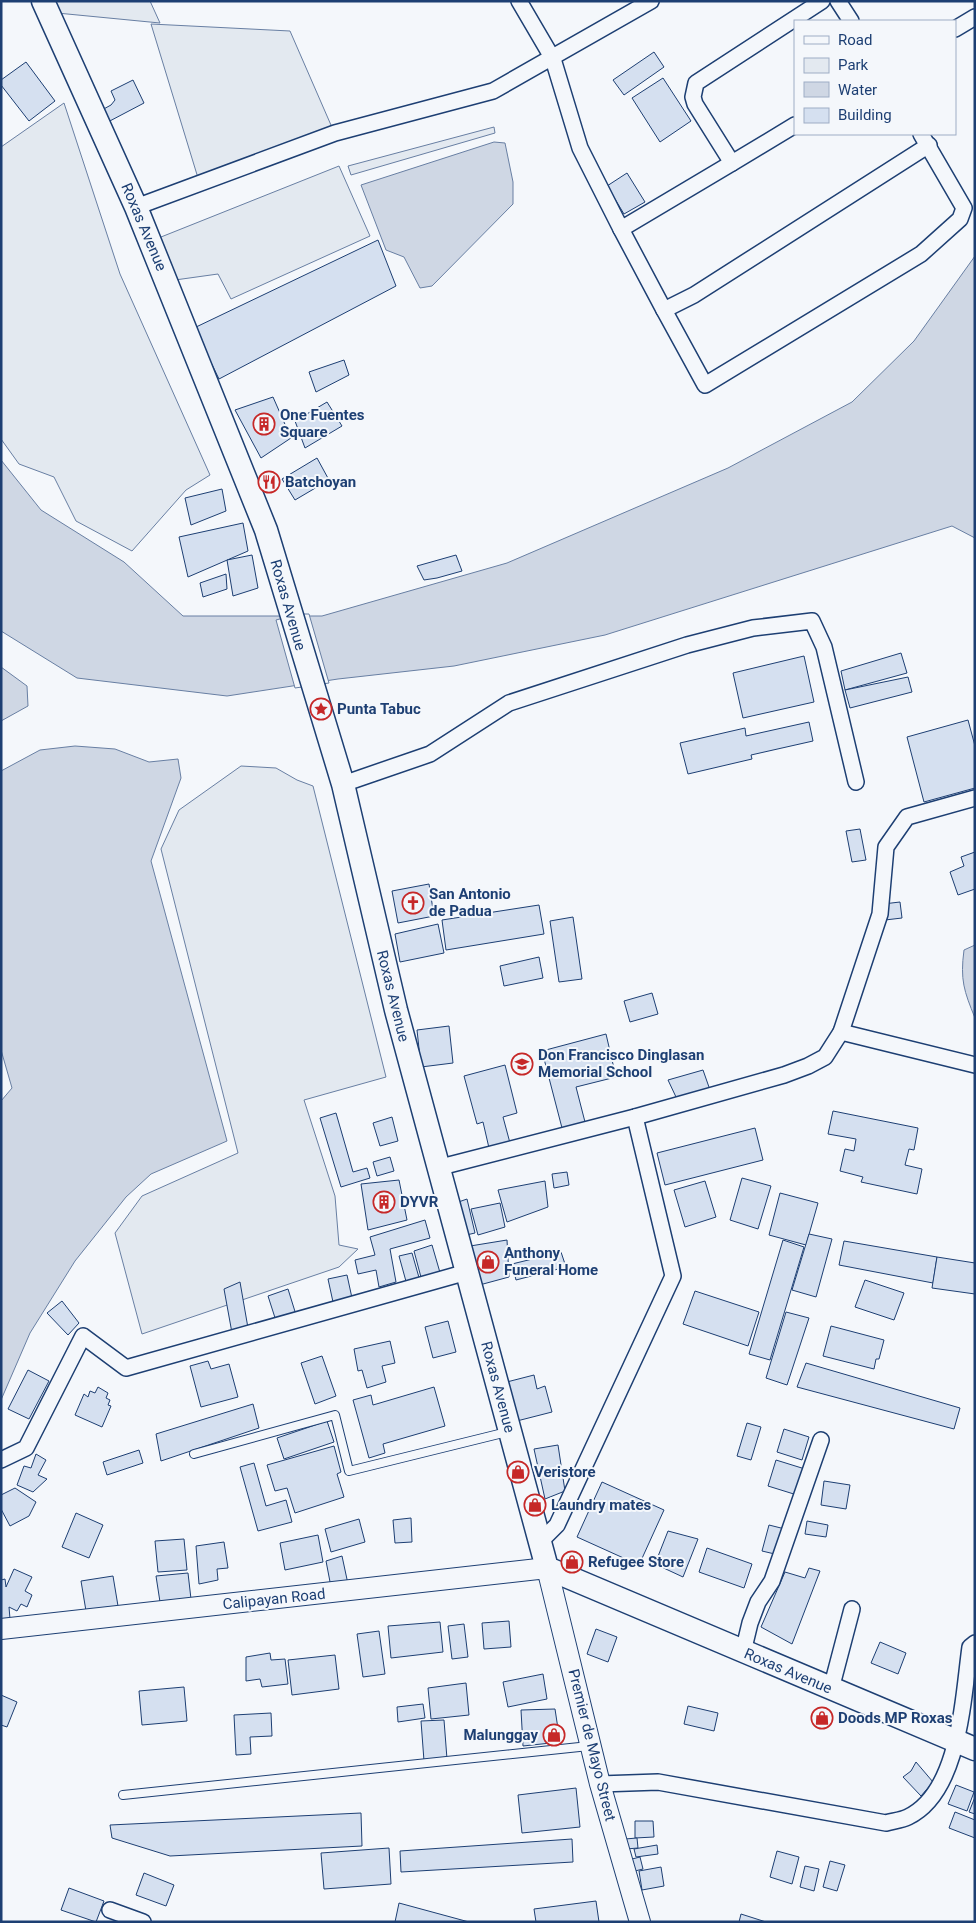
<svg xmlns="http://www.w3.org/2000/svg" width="976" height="1923" viewBox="0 0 976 1923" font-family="Roboto,sans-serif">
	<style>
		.green { fill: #e3e9f0; stroke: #687fa3 }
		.water { fill: #cfd7e4; stroke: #687fa3 }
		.pier { fill: #f4f7fb; stroke: #687fa3 }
		.building { fill: #d5e0f0; stroke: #1d3f73 }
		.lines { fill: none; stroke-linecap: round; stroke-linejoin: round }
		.service-casing { stroke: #1d3f73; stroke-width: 10 }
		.minor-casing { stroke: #1d3f73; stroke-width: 18 }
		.secondary-casing { stroke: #1d3f73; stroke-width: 22 }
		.primary-casing { stroke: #1d3f73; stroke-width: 25 }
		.service { stroke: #f4f7fb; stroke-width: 8 }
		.minor { stroke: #f4f7fb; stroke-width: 15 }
		.secondary { stroke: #f4f7fb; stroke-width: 20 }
		.primary { stroke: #f4f7fb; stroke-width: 22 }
		.labels { text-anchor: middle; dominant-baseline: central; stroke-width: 4; stroke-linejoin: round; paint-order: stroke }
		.street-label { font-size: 15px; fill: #1d3f73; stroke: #f4f7fb }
		.poi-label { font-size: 15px; font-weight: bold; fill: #1d3f73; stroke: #f4f7fb; text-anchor: start }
	</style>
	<rect width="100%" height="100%" fill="#f4f7fb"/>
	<g class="green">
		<polygon points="52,1 150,1 160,23 57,13"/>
		<polygon points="151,24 290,31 334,132 198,178"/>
		<polygon points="64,103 120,274 210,475 186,490 132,551 76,521 54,477 19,464 1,439 1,147"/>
		<polygon points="494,127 495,133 351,175 348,166"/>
		<polygon points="339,166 370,236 231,299 218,274 175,280 156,239"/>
		<polygon points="241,766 276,768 297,780 313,786 386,1077 304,1100 335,1196 339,1245 358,1249 339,1267 142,1334 115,1233 142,1196 238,1153 161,849 179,810"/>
	</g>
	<g class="water">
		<polygon points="494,142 505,143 513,182 513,204 432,286 420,288 404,257 386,250 361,185"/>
		<polygon points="975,256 975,538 952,526 605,635 454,666 338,679 227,696 77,678 1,631 1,460 41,510 124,562 183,616 322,616 507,563 728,468 852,402 914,341"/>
		<polygon points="1,667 27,686 28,706 1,721"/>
		<polygon points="75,746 115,749 149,762 178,759 181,778 151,861 227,1141 151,1174 126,1197 75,1261 30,1333 1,1400 1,1101 12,1088 1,1050 1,771 40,750"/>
		<path d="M 975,945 L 975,1018 C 964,991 960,980 964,950 Z"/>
	</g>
	<polygon class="pier" points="299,614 309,614 329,683 295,688 276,620"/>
	<g class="building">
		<polygon points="654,52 664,67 624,95 613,80"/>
		<polygon points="26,62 55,101 29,121 1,85 1,80"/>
		<polygon points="663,78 691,121 660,142 632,98"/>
		<polygon points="133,80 144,103 106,123 100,111 111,105 115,100 111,91"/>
		<polygon points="627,173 645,202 624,214 607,186"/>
		<polygon points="378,240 396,286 219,379 194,328"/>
		<polygon points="344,360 349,375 316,392 309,372"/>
		<polygon points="273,397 291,438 261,458 235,410"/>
		<polygon points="327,402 342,426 305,448 295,421"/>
		<polygon points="317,458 329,480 295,500 282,479"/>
		<polygon points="222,489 226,511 191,525 185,498"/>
		<polygon points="243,523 248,551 188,577 179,537"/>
		<polygon points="252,555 258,588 233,596 227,560"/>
		<polygon points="456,555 462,571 437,578 424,580 417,566"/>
		<polygon points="226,574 227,589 203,597 200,583"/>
		<polygon points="901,653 907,673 845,690 841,671"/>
		<polygon points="804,656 814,702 743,718 733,673"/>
		<polygon points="908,677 912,692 850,708 845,690"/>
		<polygon points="968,720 975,746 975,788 924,802 907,737"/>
		<polygon points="809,722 813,741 751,755 752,759 688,774 680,743 745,728 746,736"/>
		<polygon points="860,829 866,860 852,862 846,831"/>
		<polygon points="975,852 975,889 958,895 950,872 964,866 961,857"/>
		<polygon points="429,884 434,916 398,923 392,891"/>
		<polygon points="900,902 902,918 885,920 883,904"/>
		<polygon points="539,905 544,934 446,950 442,920"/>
		<polygon points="573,917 582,979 559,982 550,921"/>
		<polygon points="438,924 444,953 400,962 395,934"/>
		<polygon points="539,957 543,978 504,986 500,966"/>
		<polygon points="652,993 658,1014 630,1022 624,1001"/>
		<polygon points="449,1026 453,1063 421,1067 417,1030"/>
		<polygon points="606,1034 616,1077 576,1087 585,1122 562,1128 542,1051"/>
		<polygon points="505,1065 517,1113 503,1117 510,1143 489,1148 483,1122 477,1124 464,1076"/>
		<polygon points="703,1070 710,1090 676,1097 668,1080"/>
		<polygon points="833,1111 918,1128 914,1150 909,1149 905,1165 922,1169 917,1194 861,1182 863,1177 840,1171 845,1149 854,1151 856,1139 828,1134"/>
		<polygon points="336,1113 353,1172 367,1168 370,1178 341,1187 320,1118"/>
		<polygon points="392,1117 398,1141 380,1146 373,1123"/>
		<polygon points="755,1128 763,1160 665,1185 657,1153"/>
		<polygon points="390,1157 394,1171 377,1176 373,1162"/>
		<polygon points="567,1172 569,1185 554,1188 552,1174"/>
		<polygon points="742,1178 771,1186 758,1229 730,1220"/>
		<polygon points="399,1180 407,1220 368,1230 361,1184"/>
		<polygon points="545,1181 548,1207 507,1222 498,1190"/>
		<polygon points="705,1181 716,1217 685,1227 674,1190"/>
		<polygon points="780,1193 818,1203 806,1245 769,1235"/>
		<polygon points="467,1199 475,1233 462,1236 450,1205"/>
		<polygon points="500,1203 505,1227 478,1235 471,1209"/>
		<polygon points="425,1220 430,1238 390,1249 396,1282 379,1287 376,1270 358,1274 355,1260 375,1255 370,1237"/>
		<polygon points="809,1234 832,1239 816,1297 792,1290"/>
		<polygon points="507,1240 509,1277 472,1287 464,1247"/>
		<polygon points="783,1240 804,1247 770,1360 749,1354"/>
		<polygon points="844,1241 937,1257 933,1283 839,1265"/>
		<polygon points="432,1245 441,1276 422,1281 414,1251"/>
		<polygon points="561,1252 566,1267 516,1280 512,1264"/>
		<polygon points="412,1253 420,1281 407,1285 399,1256"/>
		<polygon points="937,1257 975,1263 975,1294 932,1288"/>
		<polygon points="347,1275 352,1298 333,1302 328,1279"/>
		<polygon points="865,1280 904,1293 894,1320 855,1307"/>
		<polygon points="240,1282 248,1328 232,1333 224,1289"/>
		<polygon points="288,1289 297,1318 277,1324 268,1296"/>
		<polygon points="695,1291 759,1312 748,1346 683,1324"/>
		<polygon points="62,1301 79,1323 68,1335 47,1313"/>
		<polygon points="786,1312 809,1318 787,1385 766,1378"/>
		<polygon points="448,1321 456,1352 433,1358 425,1327"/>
		<polygon points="831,1326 884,1340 879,1359 876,1359 874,1369 823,1356"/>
		<polygon points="390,1341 395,1363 382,1366 386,1382 367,1388 362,1370 358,1371 354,1349"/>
		<polygon points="322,1356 336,1396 315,1404 301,1363"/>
		<polygon points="208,1361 211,1369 229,1364 238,1397 201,1407 190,1366"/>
		<polygon points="806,1363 960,1408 954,1429 797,1387"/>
		<polygon points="28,1370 49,1381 29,1419 8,1409"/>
		<polygon points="534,1375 537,1389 545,1386 552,1412 509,1423 499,1384"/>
		<polygon points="98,1387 108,1393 106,1398 110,1400 108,1405 111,1406 102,1427 75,1415 84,1394 88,1397 90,1391 95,1393"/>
		<polygon points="434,1387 445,1426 383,1444 385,1453 369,1458 353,1400 371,1395 373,1405"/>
		<polygon points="253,1404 259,1428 161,1461 156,1434"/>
		<polygon points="327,1421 334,1442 284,1459 277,1438"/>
		<polygon points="747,1423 761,1427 751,1460 737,1456"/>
		<polygon points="784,1429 809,1437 802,1460 777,1452"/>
		<polygon points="558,1445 565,1491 545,1499 534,1449"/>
		<polygon points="334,1446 341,1472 337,1474 344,1497 295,1513 287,1488 275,1491 267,1465"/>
		<polygon points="139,1450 143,1463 107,1475 103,1462"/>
		<polygon points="36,1454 46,1460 38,1475 47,1479 33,1492 17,1485 24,1466 31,1468"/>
		<polygon points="776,1460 805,1469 797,1495 768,1486"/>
		<polygon points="254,1463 266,1506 286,1500 292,1522 258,1531 240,1467"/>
		<polygon points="824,1481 850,1485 846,1509 821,1505"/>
		<polygon points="602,1482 664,1510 639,1565 577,1537"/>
		<polygon points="15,1488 36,1502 29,1516 10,1526 1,1509 1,1495"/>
		<polygon points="76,1513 103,1525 89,1558 62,1547"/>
		<polygon points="411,1518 412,1542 395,1543 393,1520"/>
		<polygon points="359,1519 365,1542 331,1552 325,1529"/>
		<polygon points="807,1521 828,1525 826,1537 805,1534"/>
		<polygon points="769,1525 785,1529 779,1555 762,1551"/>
		<polygon points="668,1531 698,1539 683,1577 655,1564"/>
		<polygon points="318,1535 323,1562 285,1570 280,1543"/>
		<polygon points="184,1539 187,1570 158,1572 155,1541"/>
		<polygon points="224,1542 228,1568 217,1569 218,1580 199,1584 196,1546"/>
		<polygon points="707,1548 752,1564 744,1588 699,1572"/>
		<polygon points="342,1556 348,1584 331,1587 326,1561"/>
		<polygon points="809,1568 820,1571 792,1644 761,1627 785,1572 805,1578"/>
		<polygon points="14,1569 32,1577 25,1591 32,1595 27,1607 21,1604 17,1611 9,1607 10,1619 1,1620 1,1580 5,1579 6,1587"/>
		<polygon points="188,1573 191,1599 160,1602 156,1576"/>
		<polygon points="113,1576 118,1606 86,1611 81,1581"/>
		<polygon points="509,1621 511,1647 484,1649 482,1623"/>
		<polygon points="440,1622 443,1652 391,1658 388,1626"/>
		<polygon points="464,1624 468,1657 452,1659 448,1626"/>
		<polygon points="596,1629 617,1637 608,1662 587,1654"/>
		<polygon points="379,1631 385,1674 363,1677 357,1634"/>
		<polygon points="880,1642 906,1653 898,1674 871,1663"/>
		<polygon points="270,1653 271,1660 285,1659 288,1684 262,1687 260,1679 246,1681 246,1657"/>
		<polygon points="335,1655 339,1689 292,1695 288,1660"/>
		<polygon points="543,1674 547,1699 508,1707 503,1682"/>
		<polygon points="466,1683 469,1715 431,1719 428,1688"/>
		<polygon points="184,1687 187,1721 142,1725 139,1691"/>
		<polygon points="1,1695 17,1702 7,1727 1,1725"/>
		<polygon points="423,1704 425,1718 398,1722 397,1707"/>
		<polygon points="688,1706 718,1713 714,1731 684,1724"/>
		<polygon points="555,1709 560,1742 523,1746 521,1710"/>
		<polygon points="271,1713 272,1736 250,1737 251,1754 236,1755 234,1715"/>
		<polygon points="444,1720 447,1759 424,1761 421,1721"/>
		<polygon points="916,1762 933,1782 921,1796 903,1777 911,1771"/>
		<polygon points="956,1785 974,1792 967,1811 948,1804"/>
		<polygon points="576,1788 580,1827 522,1833 518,1795"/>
		<polygon points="975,1797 975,1814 969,1812"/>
		<polygon points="955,1812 975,1820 975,1838 949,1828"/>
		<polygon points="361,1813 362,1846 170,1856 112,1838 110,1825"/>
		<polygon points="635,1821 653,1821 654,1837 635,1838"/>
		<polygon points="637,1838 638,1848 626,1849 625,1839"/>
		<polygon points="572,1839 573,1862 401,1872 400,1851"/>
		<polygon points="657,1845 658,1854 636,1857 634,1849"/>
		<polygon points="389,1848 391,1884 324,1889 321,1853"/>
		<polygon points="777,1851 799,1857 792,1884 770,1877"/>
		<polygon points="640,1857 643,1869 635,1871 632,1859"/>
		<polygon points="830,1861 845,1865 837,1891 823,1887"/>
		<polygon points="805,1866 819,1869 814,1891 800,1887"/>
		<polygon points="661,1867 664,1886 642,1890 639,1871"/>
		<polygon points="144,1873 174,1885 166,1906 136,1895"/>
		<polygon points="69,1888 104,1901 96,1922 61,1910"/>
		<polygon points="596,1901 599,1922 536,1922 534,1909"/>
		<polygon points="399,1903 469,1922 395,1922"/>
		<polygon points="741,1914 766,1922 739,1922"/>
	</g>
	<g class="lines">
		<g class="service-casing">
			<g id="service">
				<polyline points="194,1454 335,1415 349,1471 507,1432"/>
				<polyline points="123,1795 589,1746"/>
			</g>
		</g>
		<g class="minor-casing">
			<g id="minor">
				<polyline points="519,1 553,59 580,148 621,229 732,163 695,104 693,97 696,83 822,1"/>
				<polyline points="838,1 851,21"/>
				<polyline points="955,29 975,17"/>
				<polyline points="732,163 795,125"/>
				<polyline points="136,207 335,133 493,91 651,1"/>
				<polyline points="621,229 664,310 694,295 929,145"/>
				<polyline points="664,310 705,385 921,254 960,219 964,208 921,134"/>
				<polyline points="343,784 430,754 509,703 687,645 753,628 812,621 824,647 856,782"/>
				<polyline points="841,1032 975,1065"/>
				<polyline points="437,1168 635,1117 784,1075 808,1066 825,1057 841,1032 880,914 886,847 907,817 975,798"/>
				<polyline points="1,1460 26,1448 83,1336 126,1368 467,1272"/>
				<polyline points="539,1543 557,1525 673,1276 635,1117"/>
				<polyline points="743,1652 750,1623 758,1602 772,1581 821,1440"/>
				<polyline points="831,1689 852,1609"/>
				<path d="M 600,1784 L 658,1782 L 886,1823 C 893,1821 902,1820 908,1817 C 960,1792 963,1697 970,1647 L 975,1643"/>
				<polyline points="110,1910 143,1922"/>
			</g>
		</g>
		<g class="secondary-casing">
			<polyline id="secondary" points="1,1629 547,1568 600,1784 640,1922"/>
		</g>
		<g class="primary-casing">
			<polyline id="primary" points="43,1 136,207 266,530 343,784 396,1010 547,1568 975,1749"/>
		</g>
		<use href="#service" class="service"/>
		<use href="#minor" class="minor"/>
		<use href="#secondary" class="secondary"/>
		<use href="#primary" class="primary"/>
	</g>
	<defs>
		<g id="building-ring" transform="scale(1.125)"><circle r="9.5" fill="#f4f7fb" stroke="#c62828" stroke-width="1.5"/><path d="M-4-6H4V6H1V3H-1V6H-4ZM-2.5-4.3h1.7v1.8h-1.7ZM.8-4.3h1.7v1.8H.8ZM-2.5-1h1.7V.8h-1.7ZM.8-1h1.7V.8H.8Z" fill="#c62828"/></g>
		<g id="restaurant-ring" transform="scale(1.125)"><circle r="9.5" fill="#f4f7fb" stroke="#c62828" stroke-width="1.5"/><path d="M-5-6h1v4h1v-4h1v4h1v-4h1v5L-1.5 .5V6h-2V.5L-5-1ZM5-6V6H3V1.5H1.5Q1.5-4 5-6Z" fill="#c62828"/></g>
		<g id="sight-ring" transform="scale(1.125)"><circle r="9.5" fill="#f4f7fb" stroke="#c62828" stroke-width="1.5"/><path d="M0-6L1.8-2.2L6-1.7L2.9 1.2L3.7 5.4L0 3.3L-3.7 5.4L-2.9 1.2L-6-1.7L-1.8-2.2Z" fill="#c62828"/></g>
		<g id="church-ring" transform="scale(1.125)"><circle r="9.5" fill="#f4f7fb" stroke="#c62828" stroke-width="1.5"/><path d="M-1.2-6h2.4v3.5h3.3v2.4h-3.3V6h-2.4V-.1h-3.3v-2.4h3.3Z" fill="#c62828"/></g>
		<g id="school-ring" transform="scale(1.125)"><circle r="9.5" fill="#f4f7fb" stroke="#c62828" stroke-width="1.5"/><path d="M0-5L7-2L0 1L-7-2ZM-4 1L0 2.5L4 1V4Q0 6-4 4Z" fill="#c62828"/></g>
		<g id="shop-ring" transform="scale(1.125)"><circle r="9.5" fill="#f4f7fb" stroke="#c62828" stroke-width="1.5"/><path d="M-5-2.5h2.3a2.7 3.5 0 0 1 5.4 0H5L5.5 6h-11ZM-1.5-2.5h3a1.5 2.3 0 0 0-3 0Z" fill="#c62828"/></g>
	</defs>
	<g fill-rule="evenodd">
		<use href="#building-ring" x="264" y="424"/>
		<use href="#restaurant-ring" x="269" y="482"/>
		<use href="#sight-ring" x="321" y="709"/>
		<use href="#church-ring" x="413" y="903"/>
		<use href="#school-ring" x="522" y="1064"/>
		<use href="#building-ring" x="384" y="1202"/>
		<use href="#shop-ring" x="488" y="1262"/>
		<use href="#shop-ring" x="518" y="1472"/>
		<use href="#shop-ring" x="535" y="1505"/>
		<use href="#shop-ring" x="572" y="1562"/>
		<use href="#shop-ring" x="822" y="1718"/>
		<use href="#shop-ring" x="554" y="1735"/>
	</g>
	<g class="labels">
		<g class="street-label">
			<text transform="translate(144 227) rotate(67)">Roxas Avenue</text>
			<text transform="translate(288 605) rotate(74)">Roxas Avenue</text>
			<text transform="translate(393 996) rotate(76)">Roxas Avenue</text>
			<text transform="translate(498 1387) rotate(75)">Roxas Avenue</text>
			<text transform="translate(274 1599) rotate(-6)">Calipayan Road</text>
			<text transform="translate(788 1671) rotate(23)">Roxas Avenue</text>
			<text transform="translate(592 1745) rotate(76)">Premier de Mayo Street</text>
		</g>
		<g class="poi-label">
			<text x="280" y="415">One Fuentes<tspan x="280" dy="17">Square</tspan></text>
			<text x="285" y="482">Batchoyan</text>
			<text x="337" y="709">Punta Tabuc</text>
			<text x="429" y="894">San Antonio<tspan x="429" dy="17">de Padua</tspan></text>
			<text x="538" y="1055">Don Francisco Dinglasan<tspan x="538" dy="17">Memorial School</tspan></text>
			<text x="400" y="1202">DYVR</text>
			<text x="504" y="1253">Anthony<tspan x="504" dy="17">Funeral Home</tspan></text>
			<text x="534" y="1472">Veristore</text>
			<text x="551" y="1505">Laundry mates</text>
			<text x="588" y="1562">Refugee Store</text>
			<text x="838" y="1718">Doods MP Roxas</text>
			<text x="538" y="1735" text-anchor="end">Malunggay</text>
		</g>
	</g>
	<rect width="976" height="1923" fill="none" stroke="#1d3f73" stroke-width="5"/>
	<rect x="794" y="20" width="162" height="115" fill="#f4f7fb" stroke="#9eadc5"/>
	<rect x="804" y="36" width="25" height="8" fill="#f4f7fb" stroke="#9eadc5"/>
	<text x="838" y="45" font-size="15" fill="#1d3f73">Road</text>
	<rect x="804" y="58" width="25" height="15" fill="#e3e9f0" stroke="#9eadc5"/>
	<text x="838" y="70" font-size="15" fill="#1d3f73">Park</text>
	<rect x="804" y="82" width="25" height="15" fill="#cfd7e4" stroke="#9eadc5"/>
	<text x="838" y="95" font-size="15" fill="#1d3f73">Water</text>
	<rect x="804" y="108" width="25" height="15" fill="#d5e0f0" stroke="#9eadc5"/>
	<text x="838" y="120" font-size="15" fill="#1d3f73">Building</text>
</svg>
